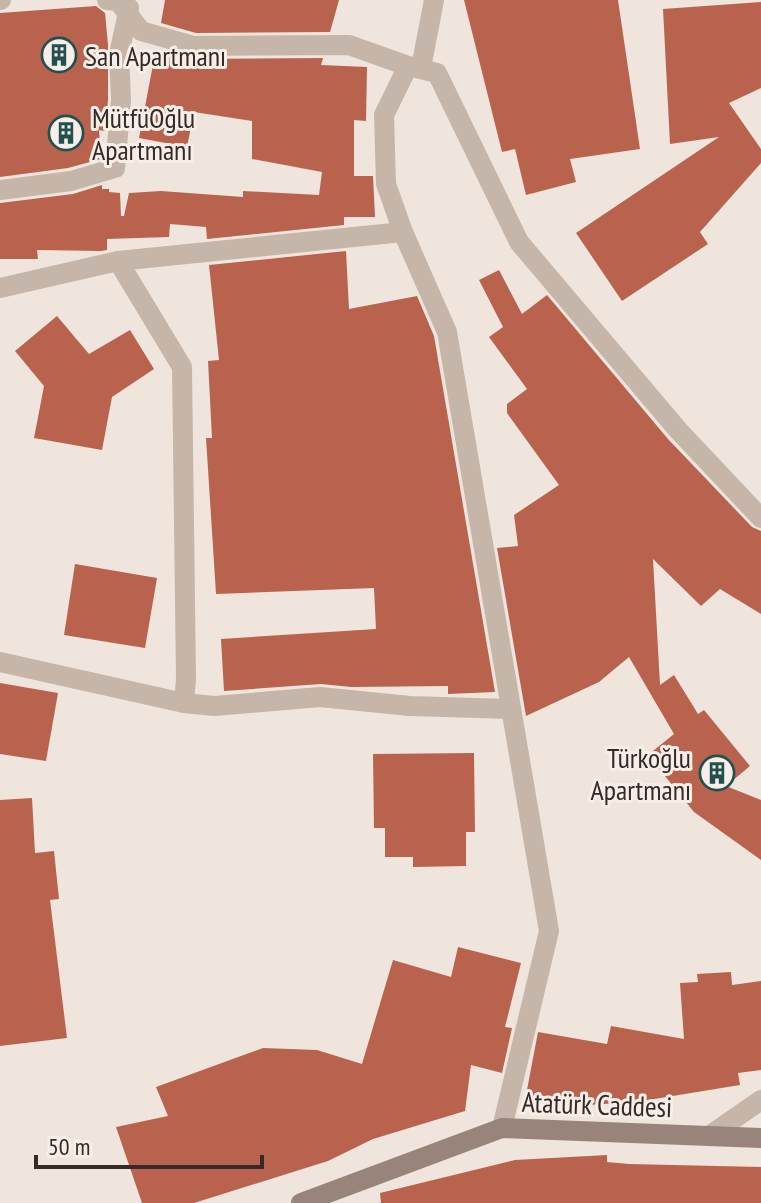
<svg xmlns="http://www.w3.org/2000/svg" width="761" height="1203" viewBox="0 0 761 1203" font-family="'PT Sans Narrow',sans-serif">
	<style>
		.building { fill: #b9634f }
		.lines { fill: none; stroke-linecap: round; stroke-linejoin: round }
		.street { stroke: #c6b5a9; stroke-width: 20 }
		.secondary { stroke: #99847b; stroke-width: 20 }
		.labels { text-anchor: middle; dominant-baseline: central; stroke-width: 6; stroke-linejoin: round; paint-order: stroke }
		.poi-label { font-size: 28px; fill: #342b28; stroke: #f7efe7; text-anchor: start }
		.street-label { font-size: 28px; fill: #342b28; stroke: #f7efe7 }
	</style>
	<rect width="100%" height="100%" fill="#efe5dc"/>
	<g class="building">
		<polygon points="165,0 339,0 330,32 196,33 161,23"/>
		<polygon points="464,0 618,0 640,149 570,159 576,182 526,195 515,149 502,152"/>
		<polygon points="761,2 761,88 729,103 761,149 761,163 700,232 708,244 622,301 576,233 719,137 670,144 663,9"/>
		<polygon points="96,6 105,13 108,45 108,100 105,131 99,130 101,159 68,168 0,177 0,13"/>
		<polygon points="156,49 194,59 323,58 321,65 367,67 366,121 354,120 354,176 373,176 375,217 344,217 344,225 207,239 206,227 170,224 169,237 107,239 107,250 101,251 37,250 38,259 0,259 0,203 73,194 102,185 102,189 109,189 109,192 120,193 121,216 124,216 129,193 161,191 243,197 243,191 319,195 322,172 252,159 252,121 194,112 187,147 139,138"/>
		<polygon points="346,251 349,309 417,296 434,336 495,692 448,694 448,686 351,687 321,684 224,691 221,639 376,629 374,588 216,594 206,438 212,438 208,361 219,360 209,265"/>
		<polygon points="499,270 522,314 547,295 668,439 752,527 761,531 761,614 720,589 701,606 653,559 660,685 674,675 698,714 704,710 750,766 726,786 761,800 761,860 694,812 648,755 674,734 629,657 599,682 526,716 497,548 518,546 514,515 559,485 507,413 507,404 527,389 489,337 503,327 479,280"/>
		<polygon points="57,316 89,354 130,330 154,369 112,397 102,450 34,438 44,386 15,351"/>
		<polygon points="75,564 157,578 145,648 64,635"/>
		<polygon points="0,683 58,693 46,761 0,754"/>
		<polygon points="474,753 475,832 466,832 466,866 413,867 413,857 385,857 385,828 374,828 373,754"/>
		<polygon points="32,798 35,853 54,851 59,899 50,900 67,1038 0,1046 0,800"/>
		<polygon points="458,947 521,963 505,1027 512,1028 502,1073 471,1065 465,1111 373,1139 328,1161 194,1203 142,1203 116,1127 168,1116 156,1087 263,1048 317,1050 362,1064 393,960 451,977"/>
		<polygon points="731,972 732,985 761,981 761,1070 738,1073 740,1085 636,1102 588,1105 526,1095 538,1032 607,1044 611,1026 684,1039 680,983 698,982 697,974"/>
		<polygon points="607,1155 607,1162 629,1164 761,1167 761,1203 381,1203 380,1193 515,1160"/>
	</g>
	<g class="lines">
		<g class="street">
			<polyline points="0,0 1,0"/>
			<polyline points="107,0 118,1 141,31 194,46 349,45 408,66"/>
			<polyline points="421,68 434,0"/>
			<polyline points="0,190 71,181 115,168 121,100 119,54 129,8"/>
			<polyline points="118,261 182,367 186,679 184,703 214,706 320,697 410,706 510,709"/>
			<polyline points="0,288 118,261 403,232"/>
			<polyline points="0,662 184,703"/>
			<polyline points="502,1128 549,931 447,332 403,232 386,184 384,115 408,66 437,73 519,242 678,430 761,518"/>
			<polyline points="709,1136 761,1100"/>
		</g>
		<polyline class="secondary" points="301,1203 502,1128 761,1138"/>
	</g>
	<defs>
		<g id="building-ring" transform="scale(1.8)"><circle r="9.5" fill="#f7efe7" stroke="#225051" stroke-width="1.5"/><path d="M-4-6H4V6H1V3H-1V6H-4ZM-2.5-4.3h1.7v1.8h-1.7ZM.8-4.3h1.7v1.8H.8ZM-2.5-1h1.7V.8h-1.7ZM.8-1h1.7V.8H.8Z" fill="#225051"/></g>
	</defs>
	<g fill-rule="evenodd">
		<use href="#building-ring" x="59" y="55"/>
		<use href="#building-ring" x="66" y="133"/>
		<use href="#building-ring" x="717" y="773"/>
	</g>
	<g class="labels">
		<g class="poi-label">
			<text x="85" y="55">San Apartmanı</text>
			<text x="92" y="117">MütfüOğlu<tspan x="92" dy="32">Apartmanı</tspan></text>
			<text x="691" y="757" text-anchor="end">Türkoğlu<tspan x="691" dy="32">Apartmanı</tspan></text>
		</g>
		<g class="street-label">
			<text transform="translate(597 1104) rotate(2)">Atatürk Caddesi</text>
		</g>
	</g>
	<path d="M36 1155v12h226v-12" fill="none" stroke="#342b28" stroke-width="4"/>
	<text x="48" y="1155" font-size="24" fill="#342b28" stroke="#f7efe7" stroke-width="6" paint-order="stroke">50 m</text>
</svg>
